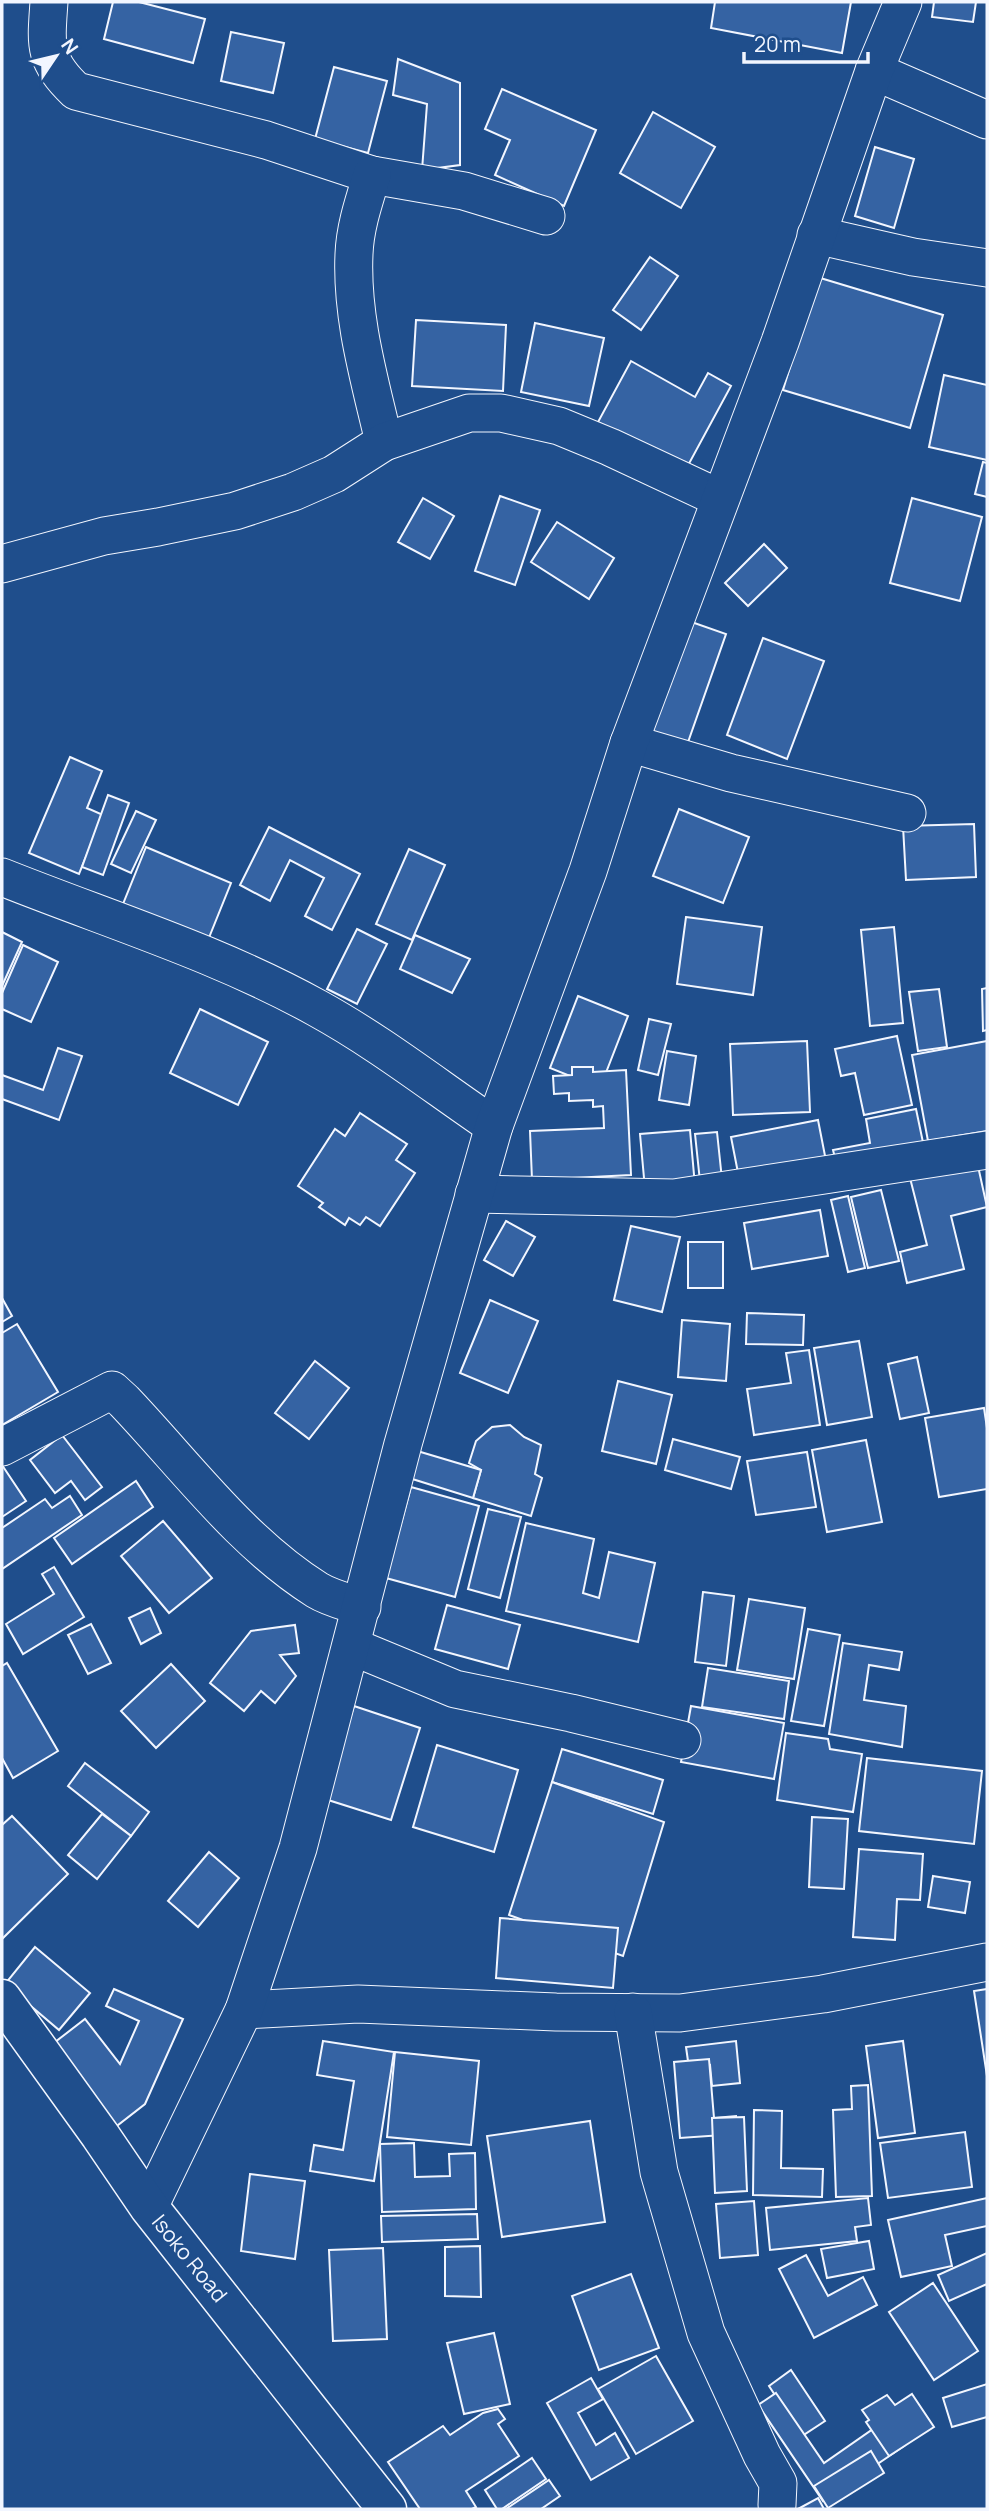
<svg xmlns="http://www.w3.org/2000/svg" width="989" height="2511" viewBox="0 0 989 2511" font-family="Manrope,sans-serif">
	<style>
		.building { fill: #3563a3; stroke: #f2f6ff; stroke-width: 2 }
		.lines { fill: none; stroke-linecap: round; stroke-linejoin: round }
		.minor-casing { stroke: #f2f6ff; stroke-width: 39 }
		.tertiary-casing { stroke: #f2f6ff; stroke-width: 41 }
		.minor { stroke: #1f4e8c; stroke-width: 37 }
		.tertiary { stroke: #1f4e8c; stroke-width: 38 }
		.labels { text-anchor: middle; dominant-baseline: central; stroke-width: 5; stroke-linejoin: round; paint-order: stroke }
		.street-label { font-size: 21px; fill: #f2f6ff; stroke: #1f4e8c }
	</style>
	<rect width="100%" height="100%" fill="#1f4e8c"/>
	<g class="building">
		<polygon points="113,2 139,2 205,19 193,63 104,39"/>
		<polygon points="715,2 851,2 842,53 711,28"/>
		<polygon points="934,2 976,2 973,22 932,17"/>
		<polygon points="231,32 284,43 273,93 221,81"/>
		<polygon points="398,59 460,83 460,165 422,170 427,104 393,95"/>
		<polygon points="334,67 387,81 368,153 315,139"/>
		<polygon points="502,89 596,130 564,206 495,175 510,140 485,129"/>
		<polygon points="653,112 715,147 681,208 620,173"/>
		<polygon points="875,147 914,159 894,228 855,216"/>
		<polygon points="650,257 678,276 641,330 613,310"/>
		<polygon points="817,277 943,315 910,428 783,390"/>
		<polygon points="416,320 506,325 503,391 412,386"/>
		<polygon points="535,323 604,338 589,406 521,392"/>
		<polygon points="631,361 695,397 708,373 731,386 685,471 598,422"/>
		<polygon points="944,375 987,385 987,460 929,447"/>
		<polygon points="983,462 987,463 987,497 975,494"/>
		<polygon points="500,496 540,510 515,585 475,571"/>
		<polygon points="423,498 454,516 430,559 398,542"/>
		<polygon points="912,498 982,517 960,601 890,583"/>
		<polygon points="557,522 614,558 589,599 531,562"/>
		<polygon points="764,544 787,568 748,606 725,583"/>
		<polygon points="683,619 726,634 687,745 645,730"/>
		<polygon points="763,638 824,661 787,759 727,735"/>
		<polygon points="70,757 102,771 87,808 103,815 79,874 29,853"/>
		<polygon points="108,795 129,803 103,875 82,867"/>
		<polygon points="679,809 749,837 723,903 653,876"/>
		<polygon points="136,811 156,820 131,873 111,864"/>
		<polygon points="974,824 976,877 906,880 903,826"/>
		<polygon points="269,827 360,874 332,930 305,916 324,878 290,860 270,901 240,885"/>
		<polygon points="146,847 231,883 206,945 121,909"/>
		<polygon points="409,849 445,865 412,940 376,924"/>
		<polygon points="686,917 762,927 753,995 677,984"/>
		<polygon points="894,927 903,1023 870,1026 861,930"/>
		<polygon points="357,929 387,944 357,1004 327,989"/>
		<polygon points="2,932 22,942 2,986"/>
		<polygon points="415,935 470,959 452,993 400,969"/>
		<polygon points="23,945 58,962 31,1022 2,1009 2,993"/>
		<polygon points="987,988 987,1030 983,1031 982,989"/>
		<polygon points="939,989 947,1047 918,1051 909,992"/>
		<polygon points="578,996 628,1016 600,1088 550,1068"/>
		<polygon points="200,1009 268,1042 238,1105 170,1073"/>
		<polygon points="649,1019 671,1024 658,1075 638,1070"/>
		<polygon points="897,1036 912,1105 864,1115 855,1073 841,1076 835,1049"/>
		<polygon points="807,1041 810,1112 733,1115 730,1044"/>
		<polygon points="987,1041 987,1131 928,1141 912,1055"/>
		<polygon points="58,1048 82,1056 59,1120 2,1099 2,1075 43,1090"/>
		<polygon points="667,1051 696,1056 689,1105 659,1100"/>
		<polygon points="572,1067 593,1067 593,1072 626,1070 631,1175 532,1180 530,1131 604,1128 603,1106 593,1107 593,1100 569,1101 569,1093 554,1094 553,1076 572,1075"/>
		<polygon points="916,1109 925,1152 838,1170 833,1150 870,1143 866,1119"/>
		<polygon points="360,1113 407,1144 396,1160 415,1173 380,1226 366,1217 360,1225 349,1218 345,1225 319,1207 323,1203 298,1186 335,1129 345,1136"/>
		<polygon points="818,1120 827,1166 740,1183 731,1137"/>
		<polygon points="690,1130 695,1186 645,1189 640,1134"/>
		<polygon points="717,1132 723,1189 701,1191 695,1134"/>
		<polygon points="976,1157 987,1207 951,1216 964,1269 907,1283 900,1252 927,1245 909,1174"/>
		<polygon points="881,1190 899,1261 868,1268 851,1197"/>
		<polygon points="848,1196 865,1268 848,1272 831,1200"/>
		<polygon points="820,1210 828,1256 752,1269 744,1223"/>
		<polygon points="506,1221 535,1237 513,1276 484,1260"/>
		<polygon points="631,1226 680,1237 662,1312 614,1300"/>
		<rect x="688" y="1242" width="35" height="46"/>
		<polygon points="2,1298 12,1316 2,1322"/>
		<polygon points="490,1300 538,1321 508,1393 460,1373"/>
		<polygon points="747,1313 804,1315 803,1345 746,1344"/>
		<polygon points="682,1320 730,1324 726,1381 678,1377"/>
		<polygon points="17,1324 58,1392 2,1425 2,1333"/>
		<polygon points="859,1341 872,1417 827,1425 814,1348"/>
		<polygon points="809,1350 820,1425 754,1435 747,1389 791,1383 786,1353"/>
		<polygon points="917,1357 929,1413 900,1419 888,1364"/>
		<polygon points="315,1361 349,1388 309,1439 275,1413"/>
		<polygon points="618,1381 672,1395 656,1464 602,1451"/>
		<polygon points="984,1408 987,1428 987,1489 939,1497 925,1418"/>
		<polygon points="510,1425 524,1437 541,1445 535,1474 542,1478 531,1516 473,1498 481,1470 469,1463 476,1441 492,1427"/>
		<polygon points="62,1435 102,1487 85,1500 71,1481 55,1493 30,1460"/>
		<polygon points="673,1439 740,1457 731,1489 665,1470"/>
		<polygon points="866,1440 882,1522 827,1532 812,1450"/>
		<polygon points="414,1450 481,1470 473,1498 406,1477"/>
		<polygon points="807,1452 816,1507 756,1515 747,1461"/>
		<polygon points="2,1465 26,1501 2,1517"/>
		<polygon points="136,1481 153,1507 72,1564 54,1538"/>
		<polygon points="411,1487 479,1506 455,1597 386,1578"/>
		<polygon points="70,1496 82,1515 2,1569 2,1528 45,1499 52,1508"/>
		<polygon points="488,1509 521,1517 500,1598 468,1589"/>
		<polygon points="163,1521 212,1578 169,1613 121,1556"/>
		<polygon points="526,1523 594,1539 583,1593 599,1598 609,1552 655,1563 638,1642 506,1611"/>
		<polygon points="54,1567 84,1617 23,1654 6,1624 54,1594 42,1574"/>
		<polygon points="703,1592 734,1596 726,1666 695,1662"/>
		<polygon points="749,1599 805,1608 794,1679 737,1670"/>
		<polygon points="447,1605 520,1625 508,1669 435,1649"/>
		<polygon points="150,1608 161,1633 141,1644 129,1618"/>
		<polygon points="91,1624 111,1663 88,1674 68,1635"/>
		<polygon points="295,1625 299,1653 280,1655 296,1676 275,1703 261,1691 244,1711 210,1683 251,1631"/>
		<polygon points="808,1629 840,1635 824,1726 791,1721"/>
		<polygon points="843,1643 902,1652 899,1670 869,1665 864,1700 906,1706 902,1747 829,1734"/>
		<polygon points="7,1663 58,1751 13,1778 2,1758 2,1666"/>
		<polygon points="171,1664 205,1701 156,1748 121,1711"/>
		<polygon points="708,1668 789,1681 784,1719 702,1707"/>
		<polygon points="354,1706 420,1728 391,1820 325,1799"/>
		<polygon points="691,1706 784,1723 774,1779 681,1762"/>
		<polygon points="786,1733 828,1739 830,1749 862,1754 853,1812 777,1800"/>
		<polygon points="437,1745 518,1770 494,1852 413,1827"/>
		<polygon points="562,1749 663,1780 653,1814 552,1782"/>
		<polygon points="867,1758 982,1771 974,1844 859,1831"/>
		<polygon points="85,1763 149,1812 131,1836 68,1786"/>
		<polygon points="552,1782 664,1822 623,1956 509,1915"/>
		<polygon points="102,1814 131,1836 97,1879 68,1855"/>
		<polygon points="12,1816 68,1874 2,1939 2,1825"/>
		<polygon points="812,1817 848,1819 844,1889 809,1887"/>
		<polygon points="859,1849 923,1854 920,1900 897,1899 895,1940 853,1937"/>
		<polygon points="209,1852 239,1878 198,1927 168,1901"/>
		<polygon points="933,1876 970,1882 965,1913 928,1907"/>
		<polygon points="500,1918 618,1928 613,1988 496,1978"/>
		<polygon points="35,1947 90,1993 59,2030 5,1984"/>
		<polygon points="114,1989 183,2019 145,2104 109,2132 46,2049 85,2019 120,2064 139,2021 106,2006"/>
		<polygon points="987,1989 987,2076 974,1991"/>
		<polygon points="323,2041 394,2052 374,2181 310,2171 314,2145 343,2150 354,2081 317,2075"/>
		<polygon points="736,2041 740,2083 712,2086 710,2065 689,2068 686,2047"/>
		<polygon points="903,2041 915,2133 878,2138 866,2046"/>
		<polygon points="395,2052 479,2061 471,2145 387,2137"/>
		<polygon points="709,2059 714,2118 736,2116 737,2134 680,2138 674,2062"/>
		<polygon points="868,2085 872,2196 836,2197 833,2110 852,2109 851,2086"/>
		<polygon points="754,2110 782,2111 781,2168 823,2169 822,2197 753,2195"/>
		<polygon points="744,2117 747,2191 715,2193 712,2118"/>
		<polygon points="590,2121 605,2222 502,2237 487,2136"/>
		<polygon points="965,2132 972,2187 888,2198 880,2143"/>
		<polygon points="414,2143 415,2177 450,2176 449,2154 475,2153 476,2209 382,2212 380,2144"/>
		<polygon points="250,2174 305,2181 295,2259 241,2251"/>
		<polygon points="868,2198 871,2225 855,2227 857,2241 770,2250 766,2208"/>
		<polygon points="987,2198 987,2226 945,2235 952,2266 901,2277 888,2220"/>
		<polygon points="754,2201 758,2255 720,2258 716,2204"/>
		<polygon points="477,2214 478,2239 382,2242 381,2216"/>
		<polygon points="869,2241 874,2269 827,2278 821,2249"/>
		<polygon points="480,2246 481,2297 445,2296 445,2247"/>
		<polygon points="383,2248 387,2339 333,2341 329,2250"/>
		<polygon points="987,2253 987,2284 949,2301 938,2275"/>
		<polygon points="806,2255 828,2296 863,2277 877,2305 814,2338 779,2269"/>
		<polygon points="631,2274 659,2348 599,2370 572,2296"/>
		<polygon points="933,2283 978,2351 934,2380 889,2312"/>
		<polygon points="494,2333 510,2404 464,2414 447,2343"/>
		<polygon points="656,2356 693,2421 636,2454 598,2389"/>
		<polygon points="791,2370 825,2421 802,2436 769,2386"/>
		<polygon points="591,2378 603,2399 578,2413 596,2445 615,2433 629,2458 591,2480 547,2403"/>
		<polygon points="987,2384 987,2417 952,2427 943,2398"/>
		<polygon points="776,2393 824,2463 886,2420 904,2446 823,2501 758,2405"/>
		<polygon points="912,2394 934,2427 889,2456 866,2422 869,2420 862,2410 887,2395 895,2405"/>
		<polygon points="498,2409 505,2419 498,2424 519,2456 466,2491 476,2507 472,2509 420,2509 388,2462 443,2426 450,2435 483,2413"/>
		<polygon points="871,2451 884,2473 828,2508 814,2486"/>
		<polygon points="532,2458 546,2479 502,2509 497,2509 485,2490"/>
		<polygon points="549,2480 560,2496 541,2509 506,2509"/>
		<polygon points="818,2498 824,2509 798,2509"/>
	</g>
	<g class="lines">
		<g class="minor-casing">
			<g id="minor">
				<path d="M 49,2 C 46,45 43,60 76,91 L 266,140 L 372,175 L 464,191 L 546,216"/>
				<polyline points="874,71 987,120"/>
				<path d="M 372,175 C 364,201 355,227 354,254 C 351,318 370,381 384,442"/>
				<polyline points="816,235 913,257 987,268"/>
				<polyline points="2,564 104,536 158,527 235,511 293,492 334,474 384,442 469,413 501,413 559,426 610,447 719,498"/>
				<polyline points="629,743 731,773 907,813"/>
				<path d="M 2,877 C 107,919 218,953 317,1008 C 379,1042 435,1086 494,1126"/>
				<polyline points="474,1194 674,1198 987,1150"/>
				<path d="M 2,1447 L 112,1390 L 124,1401 C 185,1465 241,1542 317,1590 C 330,1598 347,1602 362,1607"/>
				<polyline points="351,1646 455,1689 571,1713 682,1740"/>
				<polyline points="244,2010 358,2004 556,2012 680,2013 823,1994 987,1962"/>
				<polyline points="633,2012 659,2172 706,2333 762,2455 778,2483 777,2505"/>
				<polyline points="149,2207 244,2010 298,1848 403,1444 494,1126 588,871 629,743 780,342 874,71 903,2"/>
			</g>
		</g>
		<g class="tertiary-casing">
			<polyline id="tertiary" points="2,1999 100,2135 149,2207 387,2509"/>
		</g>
		<use href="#minor" class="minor"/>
		<use href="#tertiary" class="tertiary"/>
	</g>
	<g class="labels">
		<g class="street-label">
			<text transform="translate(190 2258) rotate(51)">Isoko Road</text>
		</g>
	</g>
	<rect width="989" height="2511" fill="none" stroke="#f2f6ff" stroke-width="7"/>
	<g transform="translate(56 56) rotate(55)" stroke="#1f4e8c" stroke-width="5" paint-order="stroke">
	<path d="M0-5L12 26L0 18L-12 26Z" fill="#f2f6ff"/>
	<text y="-10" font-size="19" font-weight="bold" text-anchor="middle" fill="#f2f6ff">N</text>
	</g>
	<path d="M744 52v10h124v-10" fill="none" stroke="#f2f6ff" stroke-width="3.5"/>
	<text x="754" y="52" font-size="21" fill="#f2f6ff" stroke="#1f4e8c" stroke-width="5" paint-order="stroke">20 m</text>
</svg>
